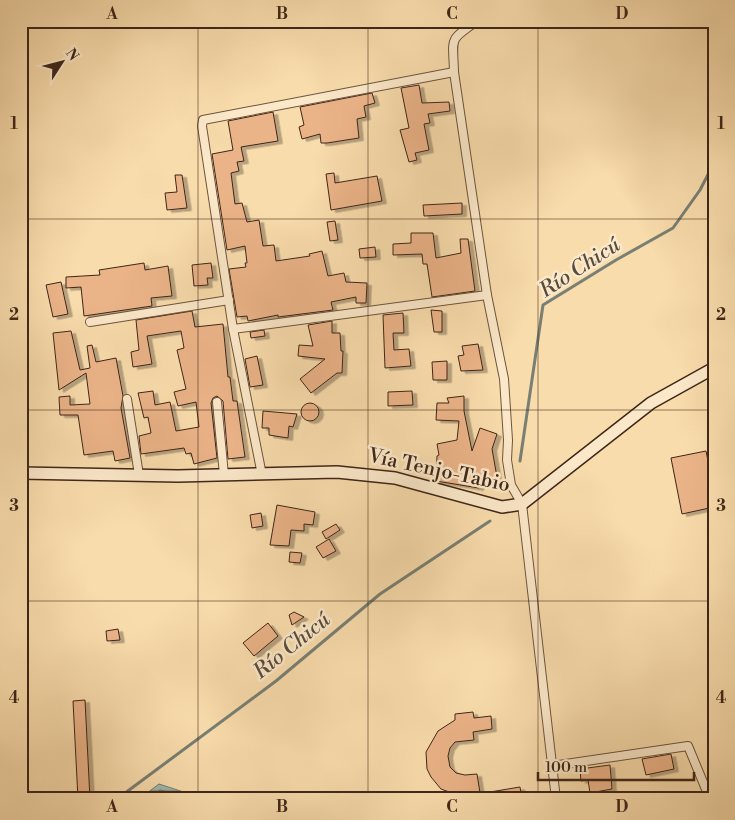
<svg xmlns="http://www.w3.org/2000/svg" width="735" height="820" viewBox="0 0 735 820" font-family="'Libre Bodoni',serif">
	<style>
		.water { fill: url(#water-rules); stroke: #787f74 }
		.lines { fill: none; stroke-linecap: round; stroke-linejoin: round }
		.shore { stroke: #6e7065; stroke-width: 1 }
		.stream { stroke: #787f74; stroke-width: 3 }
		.building { fill: #ebb388; stroke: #3e2619; filter: url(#shadow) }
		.street-casing { stroke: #6d543e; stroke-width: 10 }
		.secondary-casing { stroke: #3e2619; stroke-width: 14 }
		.street { stroke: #fbe8c9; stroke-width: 8 }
		.secondary { stroke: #fbe8c9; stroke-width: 11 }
		.grid { fill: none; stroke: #3e2619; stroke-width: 1; stroke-opacity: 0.55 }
		.labels { text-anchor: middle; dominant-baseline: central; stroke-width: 5; stroke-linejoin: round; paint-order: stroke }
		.street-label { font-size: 20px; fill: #3e2619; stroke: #fbe8c9 }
		.water-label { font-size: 21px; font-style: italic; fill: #564b3f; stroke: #fbe8c9 }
		.neatline { fill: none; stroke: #3e2619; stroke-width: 2 }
		.grid-label { font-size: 16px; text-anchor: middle; font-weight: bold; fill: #3e2619 }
	</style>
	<defs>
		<pattern id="water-rules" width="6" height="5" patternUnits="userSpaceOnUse" patternTransform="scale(1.25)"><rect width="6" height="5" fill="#9fbab1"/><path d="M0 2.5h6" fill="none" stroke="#83978f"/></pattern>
		<filter id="shadow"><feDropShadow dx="4.5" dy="2.5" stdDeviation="0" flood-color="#0004"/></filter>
	</defs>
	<rect width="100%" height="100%" fill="#f9dcac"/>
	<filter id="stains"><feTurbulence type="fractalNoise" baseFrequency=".004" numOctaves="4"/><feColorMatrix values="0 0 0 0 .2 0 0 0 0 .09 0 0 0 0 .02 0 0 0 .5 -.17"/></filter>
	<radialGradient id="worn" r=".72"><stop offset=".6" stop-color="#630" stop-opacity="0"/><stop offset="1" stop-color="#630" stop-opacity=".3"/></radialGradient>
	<polygon class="water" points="159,784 205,799 139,799"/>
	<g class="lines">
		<polyline class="shore" points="147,799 160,790 194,799"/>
		<g class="stream">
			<polyline points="520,461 543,305 616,260 673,228 700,190 714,163"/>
			<polyline points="117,799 276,681 380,594 490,521"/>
		</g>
	</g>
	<g class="building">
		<polygon points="419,85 422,103 449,102 450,111 428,114 430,123 424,124 429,150 415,153 417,160 409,162 400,130 409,128 401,88"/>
		<polygon points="372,93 375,103 364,106 366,117 357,119 359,138 327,143 321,143 320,134 302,139 299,127 304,125 300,107"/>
		<polygon points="273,112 278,141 241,147 244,161 237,162 239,171 231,173 235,204 242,203 247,222 259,220 263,246 274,245 276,261 310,256 309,254 322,251 328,276 344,273 346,282 367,283 366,303 356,303 356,297 331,302 333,310 278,317 278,315 248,321 247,316 237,317 229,269 246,267 245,263 247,263 245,246 227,250 212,154 233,150 228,121"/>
		<polygon points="334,173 335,183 377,176 382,201 331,210 326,174"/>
		<polygon points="175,175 182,175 187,208 167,210 165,193 177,192"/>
		<polygon points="462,203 462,214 424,216 423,205"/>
		<polygon points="335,221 338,240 330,241 327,222"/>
		<polygon points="411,233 433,233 436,258 461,253 460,239 468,239 475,291 432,297 427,264 423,264 422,254 393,255 393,244 411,243"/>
		<polygon points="375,247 376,257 360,258 359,249"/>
		<polygon points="144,263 145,270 168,266 172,296 151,298 152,306 84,316 81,287 66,288 66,277 100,275 99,270"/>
		<polygon points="211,263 213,278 207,278 208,285 194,286 192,265"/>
		<polygon points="61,282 68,314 53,317 46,285"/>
		<polygon points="431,310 442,311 442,332 434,332"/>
		<polygon points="192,311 195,327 223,324 228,377 230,377 233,401 237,401 245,457 228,459 223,401 217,396 213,398 211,403 217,458 194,464 191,453 186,454 184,448 141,454 139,436 151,433 148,417 144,418 138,393 153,391 155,405 170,402 176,431 199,427 196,402 178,406 174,392 186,389 177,350 184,348 181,331 147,336 152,364 133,367 131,352 139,350 136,320"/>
		<polygon points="403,313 404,333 393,333 394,350 409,349 411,366 385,368 383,315"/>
		<polygon points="332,321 332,333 340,333 341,351 343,351 342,373 337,373 311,393 300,379 325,359 298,356 299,345 313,346 308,325"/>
		<polygon points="264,330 265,336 251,338 250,332"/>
		<polygon points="71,331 80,370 90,368 87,346 92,345 96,362 116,358 123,396 121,408 130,458 115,461 113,451 84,455 78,415 60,415 59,397 70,396 70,405 90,404 86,373 59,390 53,333"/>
		<polygon points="478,344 483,370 461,371 458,356 464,355 462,346"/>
		<polygon points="257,356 263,385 250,387 245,359"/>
		<polygon points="447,361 447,380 433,380 432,362"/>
		<polygon points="412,391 413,405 388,406 388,392"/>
		<polygon points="464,396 464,411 472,451 480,428 497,434 492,449 497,477 491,479 481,477 479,488 436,481 437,456 439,455 437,444 457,440 459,421 436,420 437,403 449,403 447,398"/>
		<circle cx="310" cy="412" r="9"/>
		<polygon points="263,411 297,414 293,427 289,426 288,438 269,435 269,428 262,428"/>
		<polygon points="706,451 714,490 714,507 682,514 671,458"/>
		<polygon points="277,505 315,512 313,525 304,524 304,531 291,530 289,546 270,545"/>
		<polygon points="261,513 263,526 252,528 250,515"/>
		<polygon points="336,524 340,530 326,539 322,532"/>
		<polygon points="329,539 336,551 323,558 316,547"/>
		<polygon points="290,552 302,553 300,563 289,562"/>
		<polygon points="294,612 304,617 292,625 289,615"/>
		<polygon points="268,623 278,636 254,656 243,643"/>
		<polygon points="118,629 120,640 107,641 106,631"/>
		<polygon points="85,700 90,799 78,799 73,701"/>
		<polygon points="473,712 474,718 491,716 492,729 473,732 474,740 455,742 450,748 448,756 450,767 456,773 465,775 477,774 480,793 460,796 441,789 431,777 427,769 426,752 438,731 455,720 455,714"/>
		<polygon points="671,754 674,769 646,775 642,759"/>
		<polygon points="610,765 612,789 590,793 588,780 581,781 580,769"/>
		<polygon points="520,787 522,799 491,799 490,792"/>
	</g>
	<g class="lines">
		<g class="street-casing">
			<g id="street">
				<path d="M 477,21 C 448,41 453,37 454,72 L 487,295 L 504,379 L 508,440 L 507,460 L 511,485 L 522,504 L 556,799"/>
				<polyline points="90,322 229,300"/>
				<polyline points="233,329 487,295"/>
				<polyline points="127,399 139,475"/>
				<polyline points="217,402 224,475"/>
				<polyline points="262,475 233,329 202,126 203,120 454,72"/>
				<polyline points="552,766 688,746 710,799"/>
			</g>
		</g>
		<g class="secondary-casing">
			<polyline id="secondary" points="21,473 178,476 337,472 395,478 502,507 522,504 651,403 714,368"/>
		</g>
		<use href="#street" class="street"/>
		<use href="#secondary" class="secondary"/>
	</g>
	<path class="grid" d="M 198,21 L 198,799M 368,21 L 368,799M 538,21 L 538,799M 21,219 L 714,219M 21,410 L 714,410M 21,601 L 714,601"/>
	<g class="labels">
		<g class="street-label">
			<text transform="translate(439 471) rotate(12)">Vía Tenjo-Tabio</text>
		</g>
		<g class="water-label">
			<text transform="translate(580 268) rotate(-33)">Río Chicú</text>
			<text transform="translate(292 646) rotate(-39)">Río Chicú</text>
		</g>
	</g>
	<rect width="735" height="820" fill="none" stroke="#f9dcac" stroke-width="55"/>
	<g transform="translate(62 62) rotate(54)" stroke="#fbe8c9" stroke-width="4" paint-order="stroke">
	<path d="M0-4L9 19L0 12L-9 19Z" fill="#3e2619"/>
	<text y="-8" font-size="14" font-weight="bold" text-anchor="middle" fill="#3e2619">N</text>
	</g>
	<path d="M538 772v8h156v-8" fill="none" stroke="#3e2619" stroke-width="2.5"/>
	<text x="545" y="772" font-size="15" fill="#3e2619" stroke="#fbe8c9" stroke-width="4" paint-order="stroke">100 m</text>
	<rect x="28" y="28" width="680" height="764" class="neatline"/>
	<g class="grid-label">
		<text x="112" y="19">A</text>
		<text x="282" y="19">B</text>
		<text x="452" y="19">C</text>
		<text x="622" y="19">D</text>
		<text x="14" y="129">1</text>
		<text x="721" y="129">1</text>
		<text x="14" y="320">2</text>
		<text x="721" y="320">2</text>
		<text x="14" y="511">3</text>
		<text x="721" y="511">3</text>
		<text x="14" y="703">4</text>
		<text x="721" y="703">4</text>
		<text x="112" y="812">A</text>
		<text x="282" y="812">B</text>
		<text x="452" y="812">C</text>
		<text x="622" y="812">D</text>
	</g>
	<rect width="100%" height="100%" filter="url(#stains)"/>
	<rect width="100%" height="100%" fill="url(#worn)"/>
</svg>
